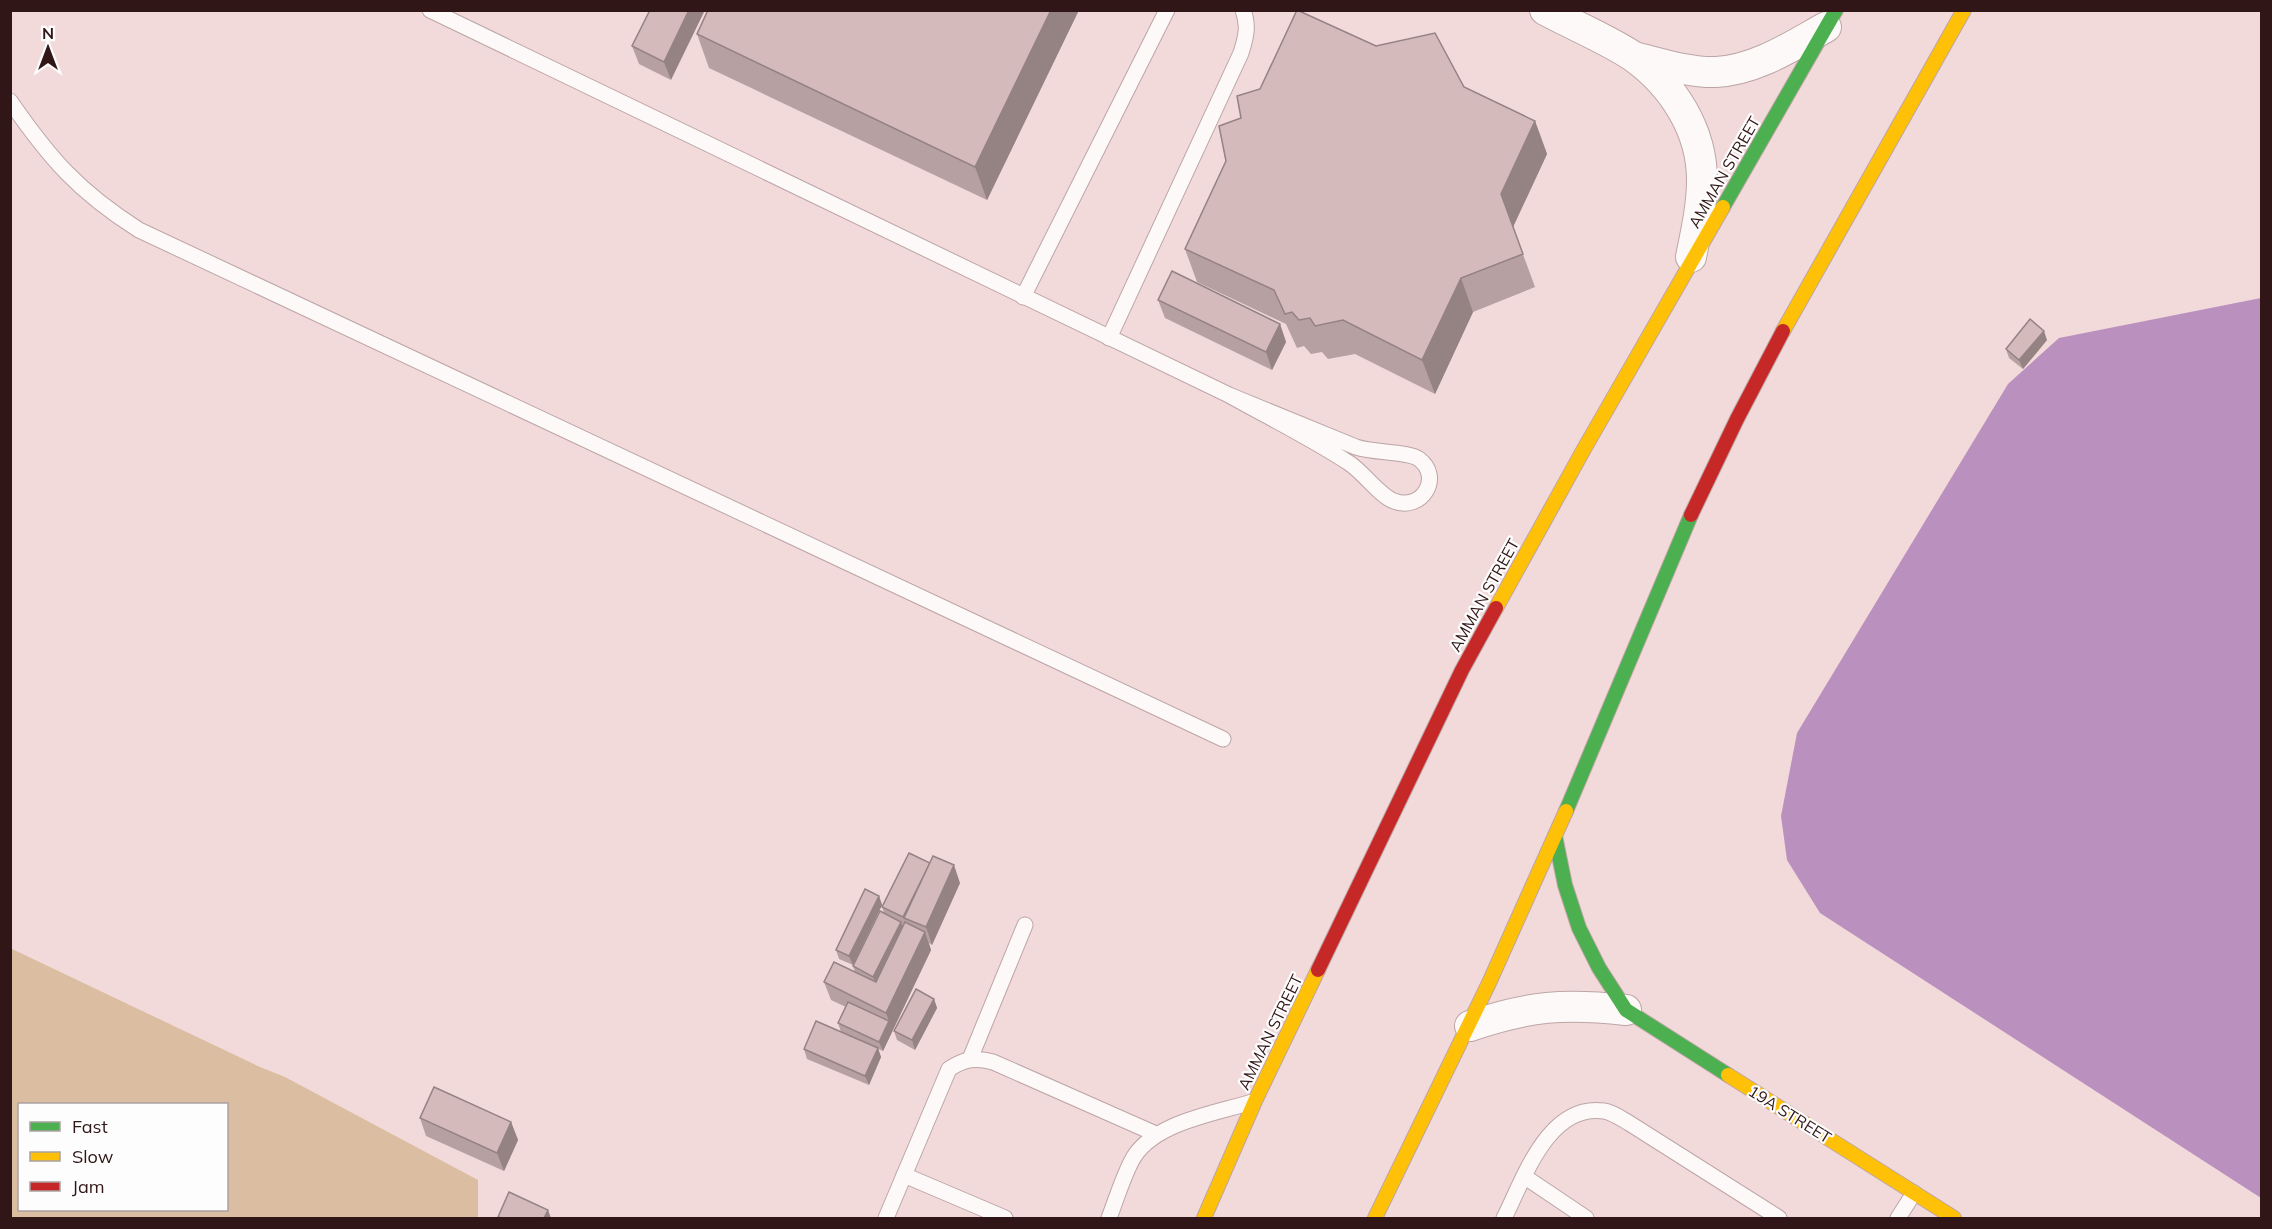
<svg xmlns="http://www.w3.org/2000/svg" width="2272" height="1229" viewBox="0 0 2272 1229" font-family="Mulish,sans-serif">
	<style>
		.green { fill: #dbbea1; fill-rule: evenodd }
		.water { fill: #ba90be }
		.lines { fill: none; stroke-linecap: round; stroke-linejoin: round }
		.lane-casing { stroke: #bda5a6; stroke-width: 17 }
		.street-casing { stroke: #bda5a6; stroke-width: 32 }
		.fast-casing { stroke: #bda5a6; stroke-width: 16 }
		.slow-casing { stroke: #bda5a6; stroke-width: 16 }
		.jam-casing { stroke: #bda5a6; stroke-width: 16 }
		.lane { stroke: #fdf9f9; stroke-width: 15 }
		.street { stroke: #fdf9f9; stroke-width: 30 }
		.fast { stroke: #4caf50; stroke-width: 14 }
		.slow { stroke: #ffc107; stroke-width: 14 }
		.jam { stroke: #c62828; stroke-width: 14 }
		.wall { fill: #b7a0a1 }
		.shaded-wall { fill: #958283 }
		.building { fill: #d5babb; stroke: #958283; stroke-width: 1.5 }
		.labels { text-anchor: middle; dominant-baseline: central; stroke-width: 4.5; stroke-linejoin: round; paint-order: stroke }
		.street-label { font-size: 16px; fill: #311617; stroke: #fdfdfd }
	</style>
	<rect width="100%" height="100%" fill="#f2dada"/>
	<path class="green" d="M 10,948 L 260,1067 L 285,1077 L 478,1180 L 478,1218 L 11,1218 ZM 20,1104 L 226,1104 L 226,1210 L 20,1210 Z"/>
	<polygon class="water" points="2261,298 2262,298 2261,1198 1820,913 1787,860 1781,816 1797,733 2008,384 2059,338"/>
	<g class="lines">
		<g class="lane-casing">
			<g id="lane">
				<path d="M 430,10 L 1229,395 L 1356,447 C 1372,453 1408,451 1419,459 C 1443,477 1422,512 1394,501 C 1381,497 1363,472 1349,463 C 1311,438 1268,417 1229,395"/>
				<path d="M 10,101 C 50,159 79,192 139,230 L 1223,739"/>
				<polyline points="1023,297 1167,10"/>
				<path d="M 1109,338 L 1241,53 C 1246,37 1249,26 1243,10"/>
				<polyline points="970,1059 1025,925"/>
				<polyline points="904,1175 1005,1218"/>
				<polyline points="1525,1177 1586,1218"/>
				<path d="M 886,1218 L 949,1069 C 964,1059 976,1057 993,1062 L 1156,1134"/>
				<path d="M 1109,1218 C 1116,1200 1122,1180 1131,1162 C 1150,1123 1213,1114 1252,1102"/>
				<path d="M 1504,1218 C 1524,1179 1548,1103 1604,1111 C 1612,1112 1622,1119 1629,1123 L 1779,1218"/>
				<polyline points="1898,1218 1914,1193"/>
			</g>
		</g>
		<g class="street-casing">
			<g id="street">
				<path d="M 1545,10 C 1573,25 1609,40 1634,57 C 1674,86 1702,131 1702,180 C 1702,206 1696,232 1691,257"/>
				<path d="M 1638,58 C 1663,64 1690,73 1716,72 C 1756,70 1792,46 1826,27"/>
				<path d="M 1470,1026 C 1529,1006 1564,1003 1626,1010"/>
			</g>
		</g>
		<g class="fast-casing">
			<g id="fast">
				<polyline points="1723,207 1836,10"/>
				<polyline points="1566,811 1691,515"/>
				<polyline points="1555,836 1565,885 1579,928 1599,968 1626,1010 1728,1075"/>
			</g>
		</g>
		<g class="slow-casing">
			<g id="slow">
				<polyline points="1783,331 1964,10"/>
				<polyline points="1496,608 1584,449 1723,207"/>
				<polyline points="1728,1075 1954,1218"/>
				<polyline points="1204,1218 1255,1101 1318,970"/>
				<polyline points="1375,1218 1489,983 1566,811"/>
			</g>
		</g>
		<g class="jam-casing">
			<g id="jam">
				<polyline points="1691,515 1737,419 1783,331"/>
				<polyline points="1318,970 1462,670 1496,608"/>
			</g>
		</g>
		<use href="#lane" class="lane"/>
		<use href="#street" class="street"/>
		<use href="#fast" class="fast"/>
		<use href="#slow" class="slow"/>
		<use href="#jam" class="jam"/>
	</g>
	<g class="wall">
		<polygon points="650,10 671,80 639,64 632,46"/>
		<polygon points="708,10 1079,10 987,200 709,68 697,34"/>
		<polygon points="1464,87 1535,121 1547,154 1513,227 1535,287 1473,312 1435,394 1355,354 1328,359 1322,352 1311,354 1304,346 1297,348 1286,324 1197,282 1185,249 1226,161 1241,118 1260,89"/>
		<polygon points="1158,300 1280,324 1286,342 1272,370 1165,318"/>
		<polygon points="2047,340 2023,369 2009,358 2006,349"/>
		<polygon points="960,883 932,945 929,943 931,950 883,1051 878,1049 881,1057 869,1085 807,1059 804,1049 841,1032 838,1023 846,1007 831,1000 824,982 855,972 853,966 884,913 882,907"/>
		<polygon points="879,896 882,905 853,965 839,959 836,950"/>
		<polygon points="934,999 937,1008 915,1050 897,1040 894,1031"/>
		<polygon points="420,1118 511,1122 518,1140 504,1171 426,1136"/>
	</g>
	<g class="shaded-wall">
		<polygon points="689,10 705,10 671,80 664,62"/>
		<polygon points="1051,10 1079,10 987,200 975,167"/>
		<polygon points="1535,121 1547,154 1513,227 1501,194"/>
		<polygon points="1461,278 1473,312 1435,394 1422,360"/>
		<polygon points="1280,324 1286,342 1272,370 1266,352"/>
		<polygon points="2044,331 2047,340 2023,369 2019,360"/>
		<polygon points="954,865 960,883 932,945 926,927"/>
		<polygon points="879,896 882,905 853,965 849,956"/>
		<polygon points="901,922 904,931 877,986 873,977"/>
		<polygon points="925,932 931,950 883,1051 879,1042 889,1021 886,1013"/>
		<polygon points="934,999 937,1008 915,1050 912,1040"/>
		<polygon points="878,1048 881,1057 869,1085 865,1076"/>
		<polygon points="511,1122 518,1140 504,1171 497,1153"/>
		<polygon points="548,1210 551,1218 544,1218"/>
	</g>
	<g class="building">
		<polygon points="650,10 689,10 664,62 632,46"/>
		<polygon points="708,10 1051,10 975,167 697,34"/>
		<polygon points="1297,10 1376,46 1435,33 1464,87 1535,121 1501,194 1523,254 1461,278 1422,360 1343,320 1315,326 1310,318 1299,320 1292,312 1285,314 1274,290 1185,249 1226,161 1219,126 1241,118 1237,96 1260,89"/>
		<polygon points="1172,271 1280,324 1266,352 1158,300"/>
		<polygon points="2030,319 2044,331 2019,360 2006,349"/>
		<polygon points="909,853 930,863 903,917 882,907"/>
		<polygon points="933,856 954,865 926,927 904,918"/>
		<polygon points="865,889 879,896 849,956 836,950"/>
		<polygon points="880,911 901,922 873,977 853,966"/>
		<polygon points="905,922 925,932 886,1013 824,982 834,962 876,982"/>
		<polygon points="916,989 934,999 912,1040 894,1031"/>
		<polygon points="848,1002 889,1021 879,1042 838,1023"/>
		<polygon points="816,1021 878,1048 865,1076 804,1049"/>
		<polygon points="434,1087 511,1122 497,1153 420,1118"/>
		<polygon points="509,1192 548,1210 544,1218 502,1218 498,1217"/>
	</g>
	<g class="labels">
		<g class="street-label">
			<text transform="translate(1724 172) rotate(-60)">AMMAN STREET</text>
			<text transform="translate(1484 595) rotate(-61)">AMMAN STREET</text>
			<text transform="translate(1270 1032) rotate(-64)">AMMAN STREET</text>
			<text transform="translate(1790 1114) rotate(32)">19A STREET</text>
		</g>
	</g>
	<rect width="2272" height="1229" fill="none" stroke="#311617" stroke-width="24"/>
	<rect x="18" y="1103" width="210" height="108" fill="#fdfdfd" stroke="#aba1a1" stroke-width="1.5"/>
	<rect x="30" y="1122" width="30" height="9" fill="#4caf50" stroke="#aba1a1" stroke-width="1.5"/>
	<text x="72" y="1133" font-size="18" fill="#311617">Fast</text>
	<rect x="30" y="1152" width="30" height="9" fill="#ffc107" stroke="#aba1a1" stroke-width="1.5"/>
	<text x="72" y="1163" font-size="18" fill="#311617">Slow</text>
	<rect x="30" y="1182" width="30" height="9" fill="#c62828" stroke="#aba1a1" stroke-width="1.5"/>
	<text x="72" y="1193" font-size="18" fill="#311617">Jam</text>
	<g transform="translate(48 48)" stroke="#fdfdfd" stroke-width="4.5" paint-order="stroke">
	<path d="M0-4.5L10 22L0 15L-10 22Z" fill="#311617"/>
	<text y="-9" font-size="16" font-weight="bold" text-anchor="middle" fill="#311617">N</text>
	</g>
</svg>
